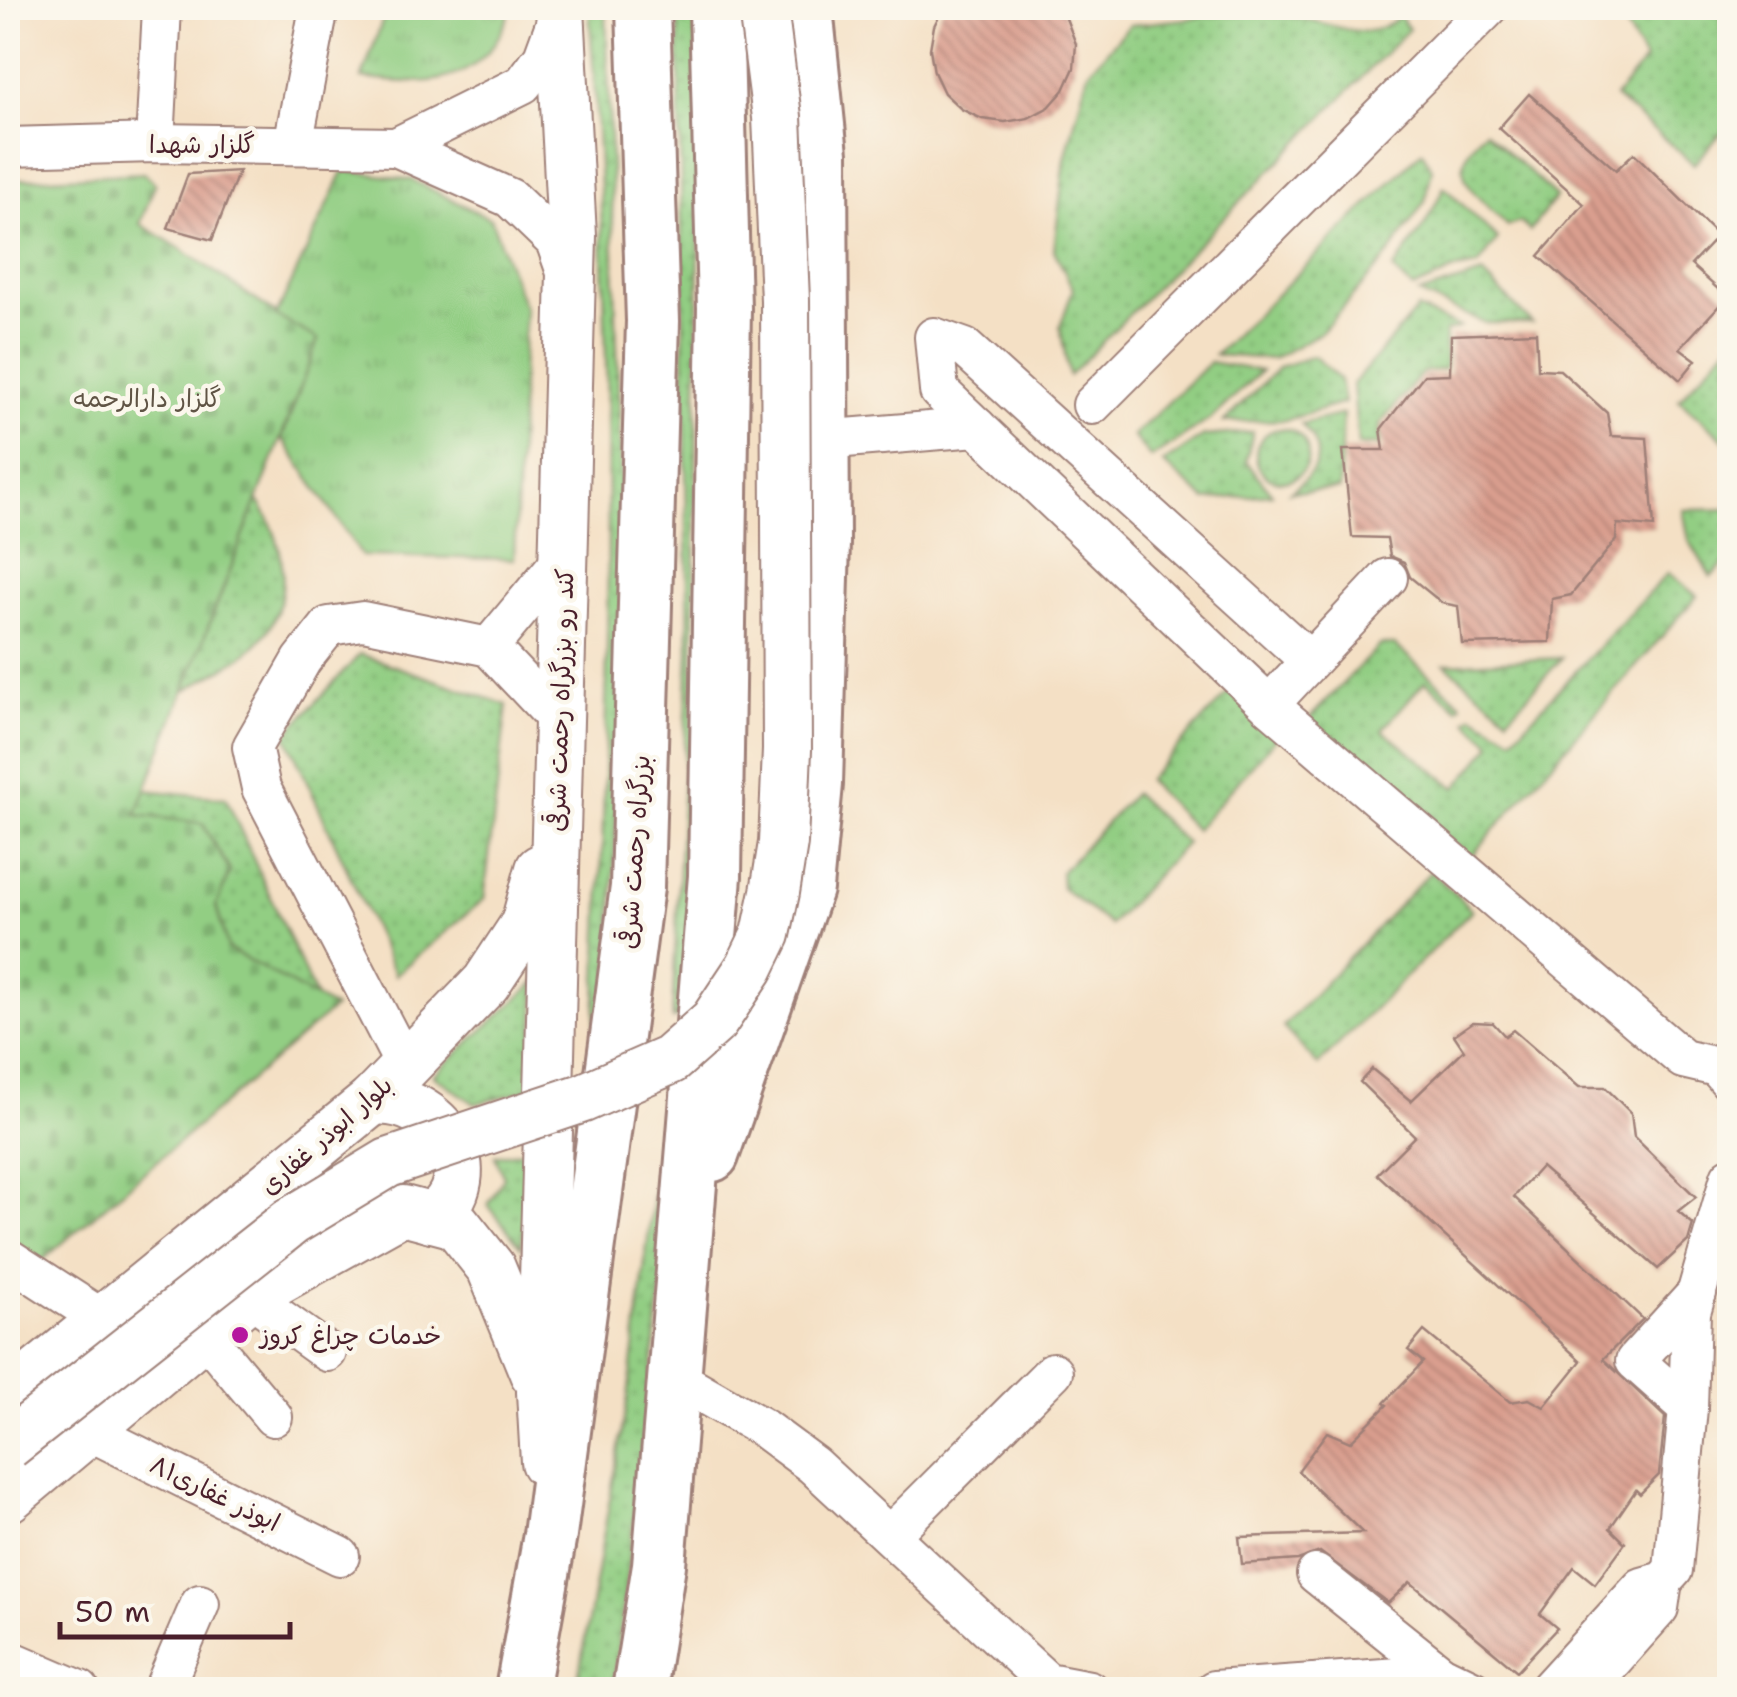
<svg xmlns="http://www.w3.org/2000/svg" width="1737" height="1697" viewBox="0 0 1737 1697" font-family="'Shantell Sans','Playpen Sans Arabic',sans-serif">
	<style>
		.grass { fill: url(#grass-dots); stroke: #6e7657; stroke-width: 2.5 }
		.cemetery { fill: url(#cemetery-stones); stroke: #6e7657; stroke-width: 2.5 }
		.park { fill: url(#park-tufts); stroke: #6e7657; stroke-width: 2.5 }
		.building { fill: url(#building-back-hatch) }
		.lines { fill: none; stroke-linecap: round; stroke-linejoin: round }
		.minor-casing { stroke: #9f8078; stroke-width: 42 }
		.major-casing { stroke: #9f8078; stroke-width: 52 }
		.highway-casing { stroke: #9f8078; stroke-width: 58 }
		.minor { stroke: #fff; stroke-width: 38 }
		.major { stroke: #fff; stroke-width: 48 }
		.highway { stroke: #fff; stroke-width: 52 }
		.major-bridge-casing { stroke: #9f8078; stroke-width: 52; stroke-linecap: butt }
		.major-bridge { stroke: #fff; stroke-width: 48 }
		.poi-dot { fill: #b5179e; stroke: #fbf7ec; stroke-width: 4 }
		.labels { text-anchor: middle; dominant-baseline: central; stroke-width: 9; stroke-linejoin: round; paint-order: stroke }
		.street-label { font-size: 25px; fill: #4a1f2b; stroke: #fbf7ec }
		.park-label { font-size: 25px; fill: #605445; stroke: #fbf7ec }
		.poi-label { font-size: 25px; fill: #4a1f2b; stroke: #fbf7ec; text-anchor: start }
	</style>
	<defs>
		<pattern id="grass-dots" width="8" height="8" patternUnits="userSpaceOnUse" patternTransform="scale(2.5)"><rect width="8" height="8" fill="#92ce83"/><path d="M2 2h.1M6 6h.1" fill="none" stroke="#7fb071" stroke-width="1.8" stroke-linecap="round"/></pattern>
		<pattern id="cemetery-stones" width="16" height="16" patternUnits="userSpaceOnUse" patternTransform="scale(2.5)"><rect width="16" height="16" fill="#92ce83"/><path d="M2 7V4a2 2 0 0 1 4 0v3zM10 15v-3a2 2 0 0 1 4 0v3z" fill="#7fb071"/></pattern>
		<pattern id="park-tufts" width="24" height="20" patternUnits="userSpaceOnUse" patternTransform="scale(2.5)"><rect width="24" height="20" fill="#92ce83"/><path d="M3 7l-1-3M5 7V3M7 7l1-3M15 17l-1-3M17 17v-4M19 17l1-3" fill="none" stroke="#7fb071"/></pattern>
		<pattern id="building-back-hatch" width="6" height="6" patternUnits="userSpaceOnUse" patternTransform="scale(2.5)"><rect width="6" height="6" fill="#da9f8f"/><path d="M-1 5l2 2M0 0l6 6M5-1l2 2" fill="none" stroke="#b38175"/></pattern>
	</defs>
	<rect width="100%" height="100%" fill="#fbf7ec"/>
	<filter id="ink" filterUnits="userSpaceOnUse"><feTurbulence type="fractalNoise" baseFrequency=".01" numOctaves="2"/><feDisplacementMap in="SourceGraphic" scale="20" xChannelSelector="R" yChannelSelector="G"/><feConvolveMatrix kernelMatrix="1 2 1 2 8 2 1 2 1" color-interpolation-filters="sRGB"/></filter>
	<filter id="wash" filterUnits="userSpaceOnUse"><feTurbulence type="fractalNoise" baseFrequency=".0048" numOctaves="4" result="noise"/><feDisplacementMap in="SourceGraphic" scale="40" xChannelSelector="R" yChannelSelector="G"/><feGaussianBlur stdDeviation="2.25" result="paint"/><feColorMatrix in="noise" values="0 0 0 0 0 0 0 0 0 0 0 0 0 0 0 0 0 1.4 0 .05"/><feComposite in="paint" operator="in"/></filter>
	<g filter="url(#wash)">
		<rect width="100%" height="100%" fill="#f4e0c5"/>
		<g class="grass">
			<path d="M 589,8 L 606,8 L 625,596 L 610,975 L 593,1061 C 611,710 616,359 589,8 Z"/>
			<polygon points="678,8 693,8 701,85 689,1015 672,1019 689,650"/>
			<polygon points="1637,8 1721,8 1729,124 1694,164 1615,97 1645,60 1625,25"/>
			<path d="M 1221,15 C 1245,15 1270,14 1294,17 C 1329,20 1368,48 1399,16 L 1409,29 L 1069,376 L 1060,327 L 1073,289 L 1054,250 L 1065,159 L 1088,72 L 1130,25 Z"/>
			<path d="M 1485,131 L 1556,197 L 1530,231 L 1520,222 L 1508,226 C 1474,192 1440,174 1485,131 Z"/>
			<polygon points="1422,151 1432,169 1425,201 1389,254 1322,332 1273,359 1215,355"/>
			<polygon points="1444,187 1498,239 1478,266 1454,270 1413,289 1393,270 1427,221"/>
			<polygon points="1483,274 1532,323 1485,323 1419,294"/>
			<polygon points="1417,309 1460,327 1445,332 1445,369 1423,372 1380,424 1379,445 1358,446 1353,384"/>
			<polygon points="1729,344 1729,444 1679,400"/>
			<polygon points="1314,356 1340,380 1344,403 1287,420 1224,422 1279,367"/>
			<polygon points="1210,362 1261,371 1213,417 1151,458 1133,436"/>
			<path d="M 1343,414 L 1339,489 L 1290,492 C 1319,471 1328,453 1301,424 Z"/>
			<circle cx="1282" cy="455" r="26"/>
			<polygon points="1253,432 1246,461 1272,494 1206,500 1163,463 1204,436"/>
			<path d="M 257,499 C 290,547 297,616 244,655 C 225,669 203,679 183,692 Z"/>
			<polygon points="1729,509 1729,559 1711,577 1689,540 1683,510"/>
			<polygon points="1668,573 1697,596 1470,858 1305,723 1380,645 1395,645 1462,704 1458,708 1425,681 1382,730 1456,788 1492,744 1467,720 1473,715 1513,738"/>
			<polygon points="360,654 507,705 484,899 395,975 286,735"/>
			<polygon points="1562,658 1508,717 1445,664"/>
			<polygon points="1231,690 1278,736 1195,830 1147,780"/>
			<polygon points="145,790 226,798 316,998 228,949 216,906 167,820 135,815"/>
			<polygon points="1134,793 1186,843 1110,925 1062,888 1061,872"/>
			<polygon points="1431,871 1472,910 1318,1065 1283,1027"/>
			<polygon points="536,982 531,1089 475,1104 433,1075"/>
			<polygon points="687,1081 613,1689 576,1690 628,1397 666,1095"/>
			<polygon points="533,1149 521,1247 488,1205 504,1177 495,1156"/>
		</g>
		<path class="cemetery" d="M 144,173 L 155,184 L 140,224 C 202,259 256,305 319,339 L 136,815 L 202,823 L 230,871 L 216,906 L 228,949 L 334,1008 L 8,1290 L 8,180 Z"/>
		<g class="park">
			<path d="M 387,8 L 511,8 C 487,85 432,88 362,78 Z"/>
			<polygon points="344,170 412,180 491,219 525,309 514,559 362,556 282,438 318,339 276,316"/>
		</g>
		<g id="blocks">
			<g class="building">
				<polygon points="943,8 1062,8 1076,44 1074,68 1064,90 1049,107 1028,118 1005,122 982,119 961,109 944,93 934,72 930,49 934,26"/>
				<polygon points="1529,94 1616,170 1634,153 1718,236 1691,265 1727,297 1680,348 1696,360 1680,380 1539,256 1584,204 1499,128"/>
				<polygon points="239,171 212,240 168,228 188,174"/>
				<polygon points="1536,332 1538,369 1560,370 1607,413 1611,436 1647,438 1654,527 1617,524 1616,540 1571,595 1552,599 1550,642 1462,644 1458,606 1442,603 1410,577 1404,562 1390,556 1387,538 1352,537 1343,450 1384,450 1381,429 1424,375 1450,374 1451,335"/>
				<polygon points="1473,1022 1493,1023 1505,1036 1513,1030 1579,1087 1605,1087 1631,1113 1634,1137 1696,1197 1678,1211 1693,1224 1688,1241 1658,1269 1541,1167 1514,1197 1643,1319 1603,1359 1665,1417 1659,1475 1640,1494 1636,1490 1610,1528 1625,1543 1595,1584 1574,1567 1540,1614 1557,1628 1517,1671 1410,1582 1388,1603 1320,1552 1298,1560 1242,1564 1239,1537 1363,1533 1298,1471 1327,1432 1350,1442 1387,1405 1384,1403 1423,1362 1408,1350 1424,1331 1510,1402 1529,1399 1544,1407 1581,1361 1377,1174 1415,1136 1360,1082 1372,1069 1411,1101 1464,1050 1454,1035"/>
			</g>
		</g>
	</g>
	<g filter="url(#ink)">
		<use href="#blocks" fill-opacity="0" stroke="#9f8078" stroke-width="2.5"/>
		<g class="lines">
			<g class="minor-casing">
				<g id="minor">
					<polyline points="558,16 543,57 523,84 396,147 510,198 555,241 568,278"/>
					<polyline points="155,143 162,8"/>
					<polyline points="293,145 319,8"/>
					<polyline points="8,147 155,143 396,147"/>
					<polyline points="1092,405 1488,8"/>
					<polyline points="822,440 977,427"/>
					<polyline points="489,647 563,558"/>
					<polyline points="1310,661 965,348 934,337 939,391 1269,705 1683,1059 1717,1067 1730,1082"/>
					<polyline points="1269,705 1388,578"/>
					<polyline points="405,1066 261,788 252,747 302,660 329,626 363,621 489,647 558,720"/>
					<polyline points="8,1258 104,1320"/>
					<polyline points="249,1296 327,1352"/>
					<polyline points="202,1332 273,1417"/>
					<polyline points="674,1377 763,1428 813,1465 1047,1682 1089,1690"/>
					<polyline points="1688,1408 1635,1361 1697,1293"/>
					<polyline points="91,1432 340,1556"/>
					<polyline points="890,1535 1053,1372"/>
					<polyline points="1316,1574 1441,1674 1474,1690"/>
					<polyline points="8,1659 80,1690"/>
					<polyline points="163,1690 200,1604"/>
					<polyline points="1214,1690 1441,1674"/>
					<polyline points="1548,1690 1642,1587 1663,1581 1673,1570 1688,1408 1691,1312 1730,1177"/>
					<polyline points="1586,1690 1659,1608 1663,1581"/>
				</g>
			</g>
			<g class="major-casing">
				<g id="major">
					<path d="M 372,1101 C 437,1093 492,1175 432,1218"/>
					<polyline points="8,1397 372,1101 486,983 525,924 540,869"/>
					<polyline points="545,1462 541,1392 572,236 560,8"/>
					<polyline points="8,1498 249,1296 403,1210 456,1224 491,1268 534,1373"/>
				</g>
			</g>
			<g class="highway-casing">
				<g id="highway">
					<polyline points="712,1155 806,888 816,784 823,543 821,154 806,8"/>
					<polyline points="522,1690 550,1535 637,887 653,321 643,8"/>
					<polyline points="639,1690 659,1565 715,876 724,308 716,8"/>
				</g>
			</g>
			<use href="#minor" class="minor"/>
			<use href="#major" class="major"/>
			<use href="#highway" class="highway"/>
			<g class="major-bridge-casing">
				<polyline id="major-bridge" points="8,1445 292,1221 388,1163 583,1098 670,1060 714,1021 750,967 766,934 775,892 783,843 787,750 785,300 777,117 763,8"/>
			</g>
			<use href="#major-bridge" class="major-bridge"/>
		</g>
	</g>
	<circle class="poi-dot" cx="240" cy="1335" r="10"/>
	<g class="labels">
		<g class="street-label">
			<text x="202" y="144">گلزار شهدا</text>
			<text transform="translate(560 700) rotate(-88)">کند رو بزرگراه رحمت شرقی</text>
			<text transform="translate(634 852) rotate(-86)">بزرگراه رحمت شرقی</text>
			<text transform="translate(326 1135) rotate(-41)">بلوار ابوذر غفاری</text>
			<text transform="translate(215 1493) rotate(26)">۸۱ابوذر غفاری</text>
		</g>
		<g class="park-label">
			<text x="147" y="398">گلزار دارالرحمه</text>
		</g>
		<g class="poi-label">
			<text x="260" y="1335">خدمات چراغ کروز</text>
		</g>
	</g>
	<rect width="1737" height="1697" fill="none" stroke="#fbf7ec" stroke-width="40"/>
	<path d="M60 1622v15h230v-15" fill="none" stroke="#4a1f2b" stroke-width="5"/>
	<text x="75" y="1622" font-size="30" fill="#4a1f2b" stroke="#fbf7ec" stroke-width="8" paint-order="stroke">50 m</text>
</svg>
